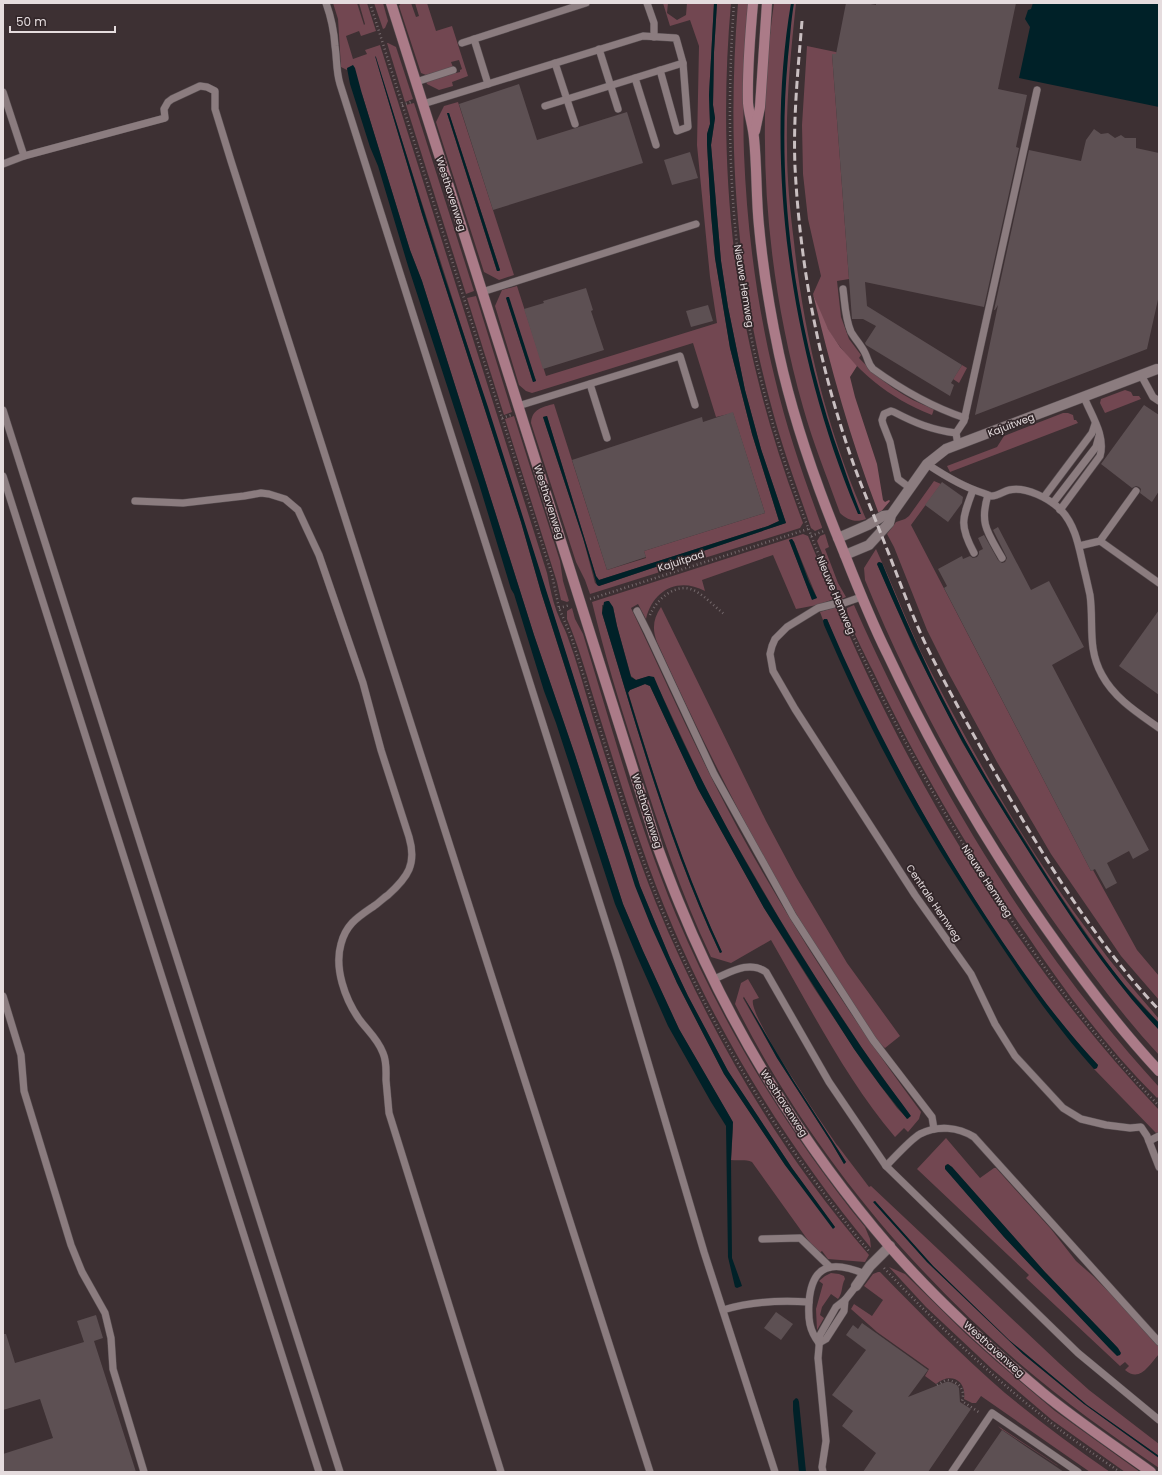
<svg xmlns="http://www.w3.org/2000/svg" width="1162" height="1475" viewBox="0 0 1162 1475" font-family="Poppins,sans-serif">
	<style>
		.green { fill: #724751; fill-rule: evenodd }
		.forest { fill: #8b5965 }
		.water { fill: #002128 }
		.building { fill: #5d5053 }
		.lines { fill: none; stroke-linecap: round; stroke-linejoin: round }
		.lane-casing { stroke: #594f52; stroke-width: 8 }
		.street-casing { stroke: #594f52; stroke-width: 11 }
		.secondary-casing { stroke: #594f52; stroke-width: 11 }
		.path { stroke: #75696c; stroke-width: 2.5; stroke-dasharray: 1 3; stroke-linecap: butt }
		.lane { stroke: #8b7c7f; stroke-width: 7 }
		.street { stroke: #8b7c7f; stroke-width: 10 }
		.secondary { stroke: #ab7b88; stroke-width: 10 }
		.rail { stroke: #c9bfc1; stroke-width: 3; stroke-dasharray: 8 4; stroke-linecap: butt }
		.labels { text-anchor: middle; dominant-baseline: central; stroke-width: 3.5; stroke-linejoin: round; paint-order: stroke }
		.street-label { font-size: 10px; fill: #e5dcde; stroke: #322629 }
	</style>
	<rect width="100%" height="100%" fill="#3d3033"/>
	<g class="green">
		<path d="M 333,3 L 357,3 L 364,25 L 365,24 L 359,3 L 367,3 L 376,31 L 361,36 L 359,31 L 346,36 L 353,59 L 367,54 L 365,50 L 380,45 L 547,573 C 550,588 553,603 559,617 C 561,623 565,629 567,635 C 577,662 585,691 593,718 C 613,780 632,843 656,903 C 708,1030 779,1151 869,1255 L 865,1262 L 828,1259 L 822,1251 L 819,1253 L 815,1250 L 752,1162 C 745,1159 739,1161 731,1160 L 733,1127 L 731,1119 L 679,1029 L 643,951 L 623,904 L 575,755 L 534,635 L 422,281 L 410,250 L 362,94 L 347,68 L 347,70 L 341,67 L 338,19 ZM 375,56 L 640,886 L 670,958 L 688,996 L 728,1071 L 792,1168 L 835,1227 L 834,1228 L 785,1165 L 724,1074 L 677,983 L 619,837 L 541,592 L 521,522 L 422,214 Z"/>
		<polygon points="374,3 383,3 388,21 385,28 383,29"/>
		<polygon points="401,3 411,3 416,17 419,16 415,3 427,3 436,31 452,26 468,76 452,82 453,86 439,90 427,84 426,82 455,72 456,73 460,72 460,70 462,69 459,60 451,62 453,67 426,75 421,73 399,6"/>
		<path d="M 663,3 L 668,3 L 667,13 L 677,20 L 686,15 L 687,3 L 714,3 L 709,95 L 710,124 L 707,134 L 707,144 L 711,214 L 715,258 L 730,348 L 752,434 L 779,521 L 768,526 L 599,580 L 596,576 L 547,416 L 543,417 L 583,538 L 595,583 L 599,586 L 786,523 L 761,449 L 745,390 L 728,307 L 721,261 L 711,145 L 715,118 L 713,105 L 714,52 L 717,3 L 731,3 C 720,125 727,257 757,376 C 769,426 785,475 803,523 L 800,528 L 590,594 L 585,580 L 576,562 L 531,423 C 532,409 542,407 554,404 L 607,570 L 646,558 L 644,551 L 765,513 L 733,413 L 716,417 L 693,343 L 532,393 L 526,391 L 519,385 L 495,306 L 502,290 L 517,286 L 546,376 L 717,323 L 710,277 L 697,145 L 699,46 L 690,20 L 670,26 ZM 506,297 L 536,381 L 533,382 Z"/>
		<path d="M 738,3 L 749,3 C 746,54 742,104 744,154 C 747,230 757,306 775,379 C 787,430 804,478 822,527 L 822,528 L 815,531 L 811,528 C 797,487 782,447 771,405 C 735,274 727,137 738,3 Z"/>
		<path d="M 774,3 L 796,3 C 791,51 786,99 787,148 C 787,179 790,210 794,242 C 804,337 827,430 866,519 C 856,523 847,520 840,513 C 827,477 813,443 803,407 C 766,276 755,138 774,3 Z"/>
		<polygon points="387,43 388,43 396,47 413,99 405,102"/>
		<path d="M 807,46 L 998,86 L 998,89 L 832,54 L 849,279 L 837,281 L 841,317 L 849,339 L 861,355 L 859,358 C 879,380 905,399 934,409 L 932,415 C 890,399 853,369 829,331 C 822,320 818,306 813,294 L 821,276 L 808,219 L 803,174 L 802,125 Z"/>
		<path d="M 458,102 L 514,275 L 499,280 L 484,272 L 436,122 L 444,106 ZM 447,113 L 449,113 L 500,270 L 499,271 L 497,271 Z"/>
		<polygon points="414,103 474,291 466,294 406,105"/>
		<polygon points="476,296 512,412 504,415 467,298"/>
		<polygon points="962,365 967,368 959,383 953,379"/>
		<polygon points="1125,390 1131,392 1133,396 1139,396 1141,399 1105,413 1100,403 1101,399"/>
		<polygon points="1063,413 1068,413 1073,415 1074,420 1076,420 1078,423 950,472 947,466 997,447 1004,436"/>
		<polygon points="514,416 560,561 563,581 569,601 567,602 561,600 557,582 505,419"/>
		<polygon points="934,481 941,484 911,525 1091,871 1093,870 1137,950 1159,976 1159,1000 1121,956 1106,934 1051,854 997,762 949,674 927,630 894,547 887,534 896,522 905,519 909,516"/>
		<path d="M 803,534 L 808,536 L 834,599 L 817,605 L 796,609 L 773,555 L 702,580 L 705,591 C 678,577 653,590 646,619 L 638,604 L 631,608 C 670,690 706,773 751,852 C 802,942 859,1029 921,1112 L 919,1119 L 908,1132 L 904,1128 L 895,1137 C 845,1078 810,1007 771,940 L 731,963 L 711,957 C 679,890 657,821 635,751 C 619,702 604,652 592,602 ZM 792,539 L 794,542 L 817,598 L 812,599 L 789,540 ZM 602,605 L 613,607 L 617,626 L 631,676 L 636,680 L 649,676 L 660,691 L 704,785 L 732,837 L 779,918 L 816,978 L 862,1048 L 910,1116 L 908,1119 L 897,1108 L 865,1065 L 814,988 L 764,908 L 698,789 L 650,686 L 645,684 L 630,690 L 628,692 C 655,781 682,868 722,952 L 720,953 C 669,844 637,728 602,613 Z"/>
		<polygon points="825,534 829,547 825,549 838,583 846,597 841,599 817,541 820,536"/>
		<path d="M 876,549 C 892,583 905,618 921,652 C 971,751 1027,850 1094,939 C 1114,967 1137,993 1159,1019 L 1159,1023 L 1119,979 L 1093,943 L 1053,885 L 992,787 L 963,737 L 932,677 L 904,616 L 882,563 L 878,562 L 877,564 L 913,646 L 962,742 L 1012,825 L 1080,929 L 1112,974 L 1159,1030 L 1159,1055 C 1122,1015 1091,973 1059,929 C 982,821 915,703 865,580 L 864,568 Z"/>
		<path d="M 854,605 C 931,779 1030,946 1159,1087 L 1159,1096 L 1157,1098 C 1108,1049 1066,993 1027,935 C 968,851 916,762 872,669 C 866,656 846,620 847,608 Z"/>
		<path d="M 661,607 L 766,821 L 796,877 L 847,963 L 900,1036 L 885,1048 C 875,1041 853,1004 845,991 C 771,881 712,762 657,642 C 652,629 653,619 661,607 Z"/>
		<path d="M 837,607 C 915,790 1022,965 1159,1110 L 1159,1132 L 1156,1133 L 1094,1069 L 1096,1069 L 1098,1065 C 1041,1005 994,932 951,861 C 905,784 860,703 827,619 L 823,620 L 820,612 Z"/>
		<path d="M 572,608 L 575,619 L 583,634 C 612,728 638,824 676,915 C 724,1028 788,1132 865,1227 L 870,1239 L 871,1248 C 777,1134 700,1006 649,867 C 629,812 612,755 594,699 C 586,672 578,645 567,619 L 567,611 Z"/>
		<path d="M 748,979 L 759,998 L 753,1000 C 748,1015 825,1128 838,1146 C 848,1160 859,1173 869,1187 L 871,1186 L 1060,1364 L 1089,1390 L 1159,1444 L 1159,1456 L 1087,1405 L 1009,1340 L 933,1266 L 875,1201 L 874,1202 L 927,1262 L 1023,1354 L 1084,1404 L 1159,1458 L 1159,1468 C 1111,1435 1063,1401 1019,1363 C 903,1263 804,1141 735,1004 L 741,983 ZM 744,997 L 793,1080 L 846,1162 L 844,1164 L 831,1142 L 777,1058 L 743,998 Z"/>
		<path d="M 946,1138 L 980,1178 L 994,1168 L 996,1168 L 1051,1229 L 1076,1261 L 1093,1276 L 1121,1304 L 1159,1347 L 1159,1354 C 1149,1365 1140,1383 1125,1370 L 1129,1366 L 1125,1362 L 1120,1366 L 1026,1278 L 1029,1275 L 917,1169 ZM 947,1164 L 952,1167 L 1044,1271 L 1118,1348 L 1034,1269 L 1004,1237 L 947,1170 L 945,1166 Z"/>
		<polygon points="889,1267 905,1274 966,1334 996,1361 1055,1411 1140,1472 1125,1472 1052,1420 992,1369 926,1307"/>
		<path d="M 878,1272 L 880,1272 C 920,1313 961,1355 1005,1393 C 1039,1421 1074,1447 1110,1472 L 1090,1472 L 981,1396 L 976,1403 L 972,1403 L 964,1399 C 967,1380 950,1372 936,1384 L 925,1376 L 929,1369 L 877,1332 L 851,1309 L 854,1304 L 872,1316 L 883,1300 L 864,1286 L 873,1274 Z"/>
		<path d="M 831,1273 L 839,1274 L 844,1276 L 845,1279 C 841,1286 843,1293 838,1299 L 831,1294 L 822,1307 L 820,1315 L 824,1318 L 817,1330 L 816,1309 L 823,1284 L 819,1281 L 825,1276 Z"/>
		<polygon points="998,1426 1057,1465 1058,1466 1001,1429"/>
	</g>
	<path class="forest" d="M 813,294 L 828,329 L 840,347 L 857,366 L 850,377 L 855,397 L 877,464 L 883,500 L 885,502 L 889,500 L 890,501 L 879,514 C 851,442 831,369 813,294 Z"/>
	<g class="water">
		<polygon points="714,3 717,3 714,52 713,105 715,118 711,145 721,261 728,307 745,390 761,449 786,523 599,586 597,585 583,538 543,417 547,416 596,576 599,580 768,526 779,521 752,434 730,348 715,258 711,214 707,144 707,134 710,124 709,95"/>
		<path d="M 791,3 L 794,3 C 791,20 790,40 788,57 C 776,186 794,317 834,439 C 843,464 851,490 861,514 L 858,514 C 793,361 763,168 791,3 Z"/>
		<polygon points="1033,3 1159,3 1159,107 1019,78 1030,27 1025,19 1028,10 1031,9"/>
		<polygon points="375,56 376,57 441,266 488,407 640,886 670,958 688,996 728,1071 792,1168 835,1227 833,1229 785,1165 724,1074 677,983 651,926 635,886 541,592 521,522 422,214"/>
		<polygon points="353,65 355,68 362,94 410,250 422,281 534,635 575,755 623,904 643,951 679,1029 733,1122 731,1160 732,1258 741,1283 742,1286 737,1288 735,1287 728,1257 726,1126 711,1102 668,1026 636,954 615,904 556,723 544,691 514,594 511,589 479,484 408,266 378,166 370,147 350,84 347,68"/>
		<polygon points="447,113 449,113 500,270 499,271 497,271"/>
		<polygon points="507,297 509,297 536,381 533,382 506,298"/>
		<polygon points="792,539 794,542 809,582 817,598 812,600 789,540"/>
		<path d="M 879,562 L 882,563 C 898,602 914,640 932,677 C 960,734 992,789 1026,843 C 1055,889 1085,936 1119,978 C 1131,994 1145,1009 1159,1023 L 1159,1030 C 1110,978 1070,917 1032,857 C 1008,819 984,781 962,741 C 930,683 903,624 877,564 Z"/>
		<path d="M 607,601 L 609,601 L 613,607 L 617,626 L 631,677 L 636,680 L 649,676 L 654,677 C 698,782 755,882 816,978 C 837,1011 858,1043 880,1074 C 890,1088 901,1102 911,1116 L 907,1119 L 880,1085 L 854,1049 L 764,908 L 698,789 L 650,686 L 645,684 L 630,690 L 628,693 C 655,781 683,868 722,952 L 720,953 C 669,844 637,728 602,613 L 604,602 Z"/>
		<path d="M 824,619 L 827,619 C 871,723 925,823 987,918 C 1020,969 1056,1020 1098,1065 L 1097,1068 L 1094,1069 C 1057,1028 1026,983 996,938 C 959,882 923,826 892,767 C 867,721 845,673 824,625 L 823,621 Z"/>
		<polygon points="743,996 793,1080 846,1162 844,1164 831,1142 777,1058"/>
		<polygon points="948,1164 952,1167 1044,1271 1118,1348 1121,1353 1120,1355 1117,1356 1109,1348 1004,1237 945,1169 945,1166"/>
		<polygon points="875,1201 933,1266 1009,1340 1087,1405 1159,1456 1159,1458 1084,1404 1023,1354 927,1262 873,1202"/>
		<polygon points="796,1398 798,1399 799,1402 806,1472 799,1472 793,1410 793,1401"/>
	</g>
	<g class="building">
		<polygon points="846,3 865,3 876,5 876,3 1016,3 998,89 1027,95 1016,147 1019,148 984,307 865,282 867,306 962,365 951,383 954,385 950,396 866,345 865,343 876,326 863,319 852,319 832,54 836,54"/>
		<polygon points="519,84 537,140 627,112 643,163 493,210 459,104"/>
		<polygon points="1094,129 1101,134 1108,133 1115,138 1121,135 1125,138 1136,138 1136,148 1159,153 1159,295 1147,349 975,415 998,305 995,310 994,310 1029,150 1081,161 1086,140"/>
		<polygon points="690,152 698,178 672,185 664,160"/>
		<polygon points="586,288 593,310 591,311 604,350 543,369 524,309 544,303 543,301"/>
		<polygon points="708,305 713,321 691,327 686,311"/>
		<polygon points="1144,405 1159,415 1159,491 1152,502 1140,493 1141,489 1139,487 1136,486 1132,488 1101,464"/>
		<polygon points="733,412 765,513 644,551 646,557 607,570 572,460 702,417 703,422"/>
		<polygon points="942,482 963,497 962,503 948,522 925,505"/>
		<polygon points="998,527 1031,590 1049,581 1084,647 1052,665 1149,850 1133,859 1129,851 1107,863 1117,883 1106,889 1095,869 1091,871 944,588 947,586 938,569 962,556 963,559 970,556 973,558 977,557 979,554 979,551 983,549 978,538 984,535 998,560 1002,563 1005,562 1007,558 993,530"/>
		<polygon points="1159,610 1159,695 1119,666"/>
		<polygon points="776,1312 793,1324 781,1340 764,1328"/>
		<polygon points="96,1315 103,1338 94,1341 136,1472 3,1472 3,1454 53,1438 40,1399 3,1410 3,1334 6,1334 15,1363 84,1342 77,1321"/>
		<polygon points="862,1323 928,1370 908,1397 946,1382 950,1382 957,1385 959,1388 960,1402 971,1409 928,1472 863,1472 876,1453 842,1426 853,1411 832,1395 866,1350 846,1335 853,1325 858,1329"/>
		<polygon points="1002,1430 1028,1448 1064,1472 973,1472"/>
	</g>
	<g class="lines">
		<g class="lane-casing">
			<g id="lane">
				<path d="M 326,3 C 331,17 334,31 335,46 C 337,59 336,71 340,84 L 618,961 L 704,1252 L 775,1472"/>
				<polyline points="647,3 654,23 654,37"/>
				<polyline points="474,39 488,84"/>
				<polyline points="462,43 586,3"/>
				<polyline points="599,49 618,109"/>
				<polyline points="555,63 575,124"/>
				<polyline points="635,78 656,145"/>
				<polyline points="416,82 453,70"/>
				<polyline points="3,92 24,156"/>
				<polyline points="423,104 643,36 676,38 683,63 688,127 677,131 660,70"/>
				<polyline points="545,106 683,63"/>
				<polyline points="3,164 24,156 165,118 164,109 168,102 172,99 200,86 207,87 215,91 215,109 231,161 650,1472"/>
				<path d="M 843,289 C 845,304 845,318 851,332 C 855,339 861,345 865,353 C 868,359 868,364 873,369 C 902,390 932,407 965,418"/>
				<polyline points="482,292 696,224"/>
				<polyline points="1141,375 1153,397 1159,401"/>
				<polyline points="590,384 607,438"/>
				<polyline points="518,406 680,356 695,405"/>
				<polyline points="3,410 340,1472"/>
				<polyline points="958,445 956,433 964,421 1037,90"/>
				<path d="M 927,464 C 945,476 963,487 983,493 C 986,494 990,496 992,496 C 998,496 1004,491 1009,490 C 1026,486 1050,499 1061,510 C 1076,526 1079,548 1084,569 C 1086,577 1088,586 1090,595 C 1094,624 1087,648 1102,675 C 1115,699 1138,713 1159,728"/>
				<polyline points="3,476 319,1472"/>
				<path d="M 910,488 L 898,479 L 890,442 L 883,424 L 882,420 L 884,414 L 891,411 L 894,412 C 915,423 932,430 956,433"/>
				<path d="M 973,490 C 962,519 959,525 974,553"/>
				<path d="M 988,495 C 979,524 988,533 1002,558"/>
				<polyline points="1044,497 1092,433 1095,424"/>
				<path d="M 135,501 L 183,503 L 244,496 L 261,493 L 269,494 L 285,499 L 298,510 L 319,555 L 363,683 L 381,750 L 409,837 C 417,864 408,877 388,895 C 383,898 379,903 374,906 C 358,917 346,924 341,944 C 334,968 345,999 359,1019 C 367,1030 378,1039 383,1053 C 387,1062 386,1071 386,1080 C 387,1091 388,1102 389,1113 L 501,1472"/>
				<polyline points="1053,503 1096,447 1099,436"/>
				<path d="M 1060,510 L 1100,456 C 1106,436 1091,415 1084,397"/>
				<polyline points="1100,541 1159,583"/>
				<polyline points="1079,546 1100,541 1136,491"/>
				<polyline points="861,597 844,603 838,603 818,608 787,627 775,639 772,646 770,654 773,671 795,709 915,895 971,974 995,1024 1015,1056 1063,1108 1081,1119 1106,1125 1130,1128 1141,1127 1147,1136 1159,1167"/>
				<polyline points="637,611 648,633 714,774 793,916 873,1040 932,1117 934,1129"/>
				<path d="M 714,979 C 731,972 749,960 766,972 L 829,1082 L 886,1166 L 1078,1353 L 1159,1420"/>
				<polyline points="3,996 21,1055 24,1091 71,1245 82,1272 105,1313 111,1338 113,1369 144,1472"/>
				<polyline points="1149,1141 1159,1136"/>
				<path d="M 886,1166 C 894,1158 911,1139 920,1134 C 938,1125 958,1127 974,1137 L 1159,1342"/>
				<polyline points="762,1239 800,1238 830,1267"/>
				<path d="M 723,1310 C 752,1301 779,1300 809,1302"/>
				<path d="M 819,1343 C 809,1330 808,1319 809,1302 C 812,1264 832,1260 865,1274"/>
				<polyline points="819,1343 826,1339 844,1311 845,1300"/>
				<polyline points="823,1472 822,1467 826,1441 818,1358 820,1335 836,1307 845,1300 856,1286"/>
				<polyline points="952,1472 992,1413 1078,1472"/>
			</g>
		</g>
		<g class="street-casing">
			<g id="street">
				<polyline points="838,538 868,525 883,516 891,515"/>
				<polyline points="845,555 869,545 889,523 891,515 927,464 946,449 1157,369"/>
				<polyline points="856,1286 870,1266 890,1246"/>
			</g>
		</g>
		<g class="secondary-casing">
			<g id="secondary">
				<path d="M 391,3 L 658,848 C 665,867 672,886 680,905 C 730,1028 803,1146 890,1247 C 936,1300 989,1348 1043,1393 C 1077,1421 1115,1446 1151,1472"/>
				<path d="M 753,3 C 750,36 747,70 748,103 C 749,115 753,126 754,138 C 757,167 756,197 759,226 C 763,269 770,312 779,354 C 794,423 818,490 845,555 C 858,588 871,621 887,653 C 932,749 985,841 1046,928 C 1081,978 1117,1026 1159,1071"/>
				<polyline points="755,131 760,107 767,3"/>
			</g>
		</g>
		<g class="path">
			<path d="M 370,3 L 552,575 L 559,608 L 571,636 C 600,726 625,817 660,905 C 700,1003 752,1095 814,1180 C 832,1204 849,1228 869,1251"/>
			<path d="M 734,3 C 726,114 729,227 751,336 C 769,424 799,511 835,593"/>
			<polyline points="402,105 411,102"/>
			<polyline points="502,418 511,415"/>
			<polyline points="811,536 824,531"/>
			<polyline points="590,599 808,529"/>
			<polyline points="559,608 570,605"/>
			<path d="M 843,613 C 867,669 895,724 925,778 C 990,895 1066,1008 1159,1106"/>
			<path d="M 650,615 C 657,598 679,580 697,592 C 707,598 715,607 724,614"/>
			<path d="M 884,1268 C 937,1325 994,1379 1055,1426 C 1076,1442 1098,1457 1120,1472"/>
			<path d="M 937,1385 L 946,1380 C 958,1381 966,1389 962,1401 L 980,1413"/>
		</g>
		<use href="#lane" class="lane"/>
		<use href="#street" class="street"/>
		<use href="#secondary" class="secondary"/>
		<path class="rail" d="M 802,21 C 798,70 793,118 795,167 C 800,264 818,361 850,454 C 859,481 871,508 881,534 C 896,571 909,609 926,645 C 949,692 975,738 1001,783 C 1047,862 1096,943 1159,1010"/>
	</g>
	<g class="labels">
		<g class="street-label">
			<text transform="translate(451 194) rotate(72)">Westhavenweg</text>
			<text transform="translate(744 286) rotate(81)">Nieuwe Hemweg</text>
			<text transform="translate(1011 425) rotate(-21)">Kajuitweg</text>
			<text transform="translate(549 502) rotate(72)">Westhavenweg</text>
			<text transform="translate(681 561) rotate(-18)">Kajuitpad</text>
			<text transform="translate(836 595) rotate(67)">Nieuwe Hemweg</text>
			<text transform="translate(647 811) rotate(72)">Westhavenweg</text>
			<text transform="translate(987 881) rotate(57)">Nieuwe Hemweg</text>
			<text transform="translate(934 903) rotate(56)">Centrale Hemweg</text>
			<text transform="translate(784 1103) rotate(57)">Westhavenweg</text>
			<text transform="translate(994 1349) rotate(42)">Westhavenweg</text>
		</g>
	</g>
	<rect width="1162" height="1475" fill="none" stroke="#e5dcde" stroke-width="8"/>
	<path d="M10 26v6h105v-6" fill="none" stroke="#e5dcde" stroke-width="2"/>
	<text x="16" y="26" font-size="12" fill="#e5dcde" stroke="#322629" stroke-width="3" paint-order="stroke">50 m</text>
</svg>
